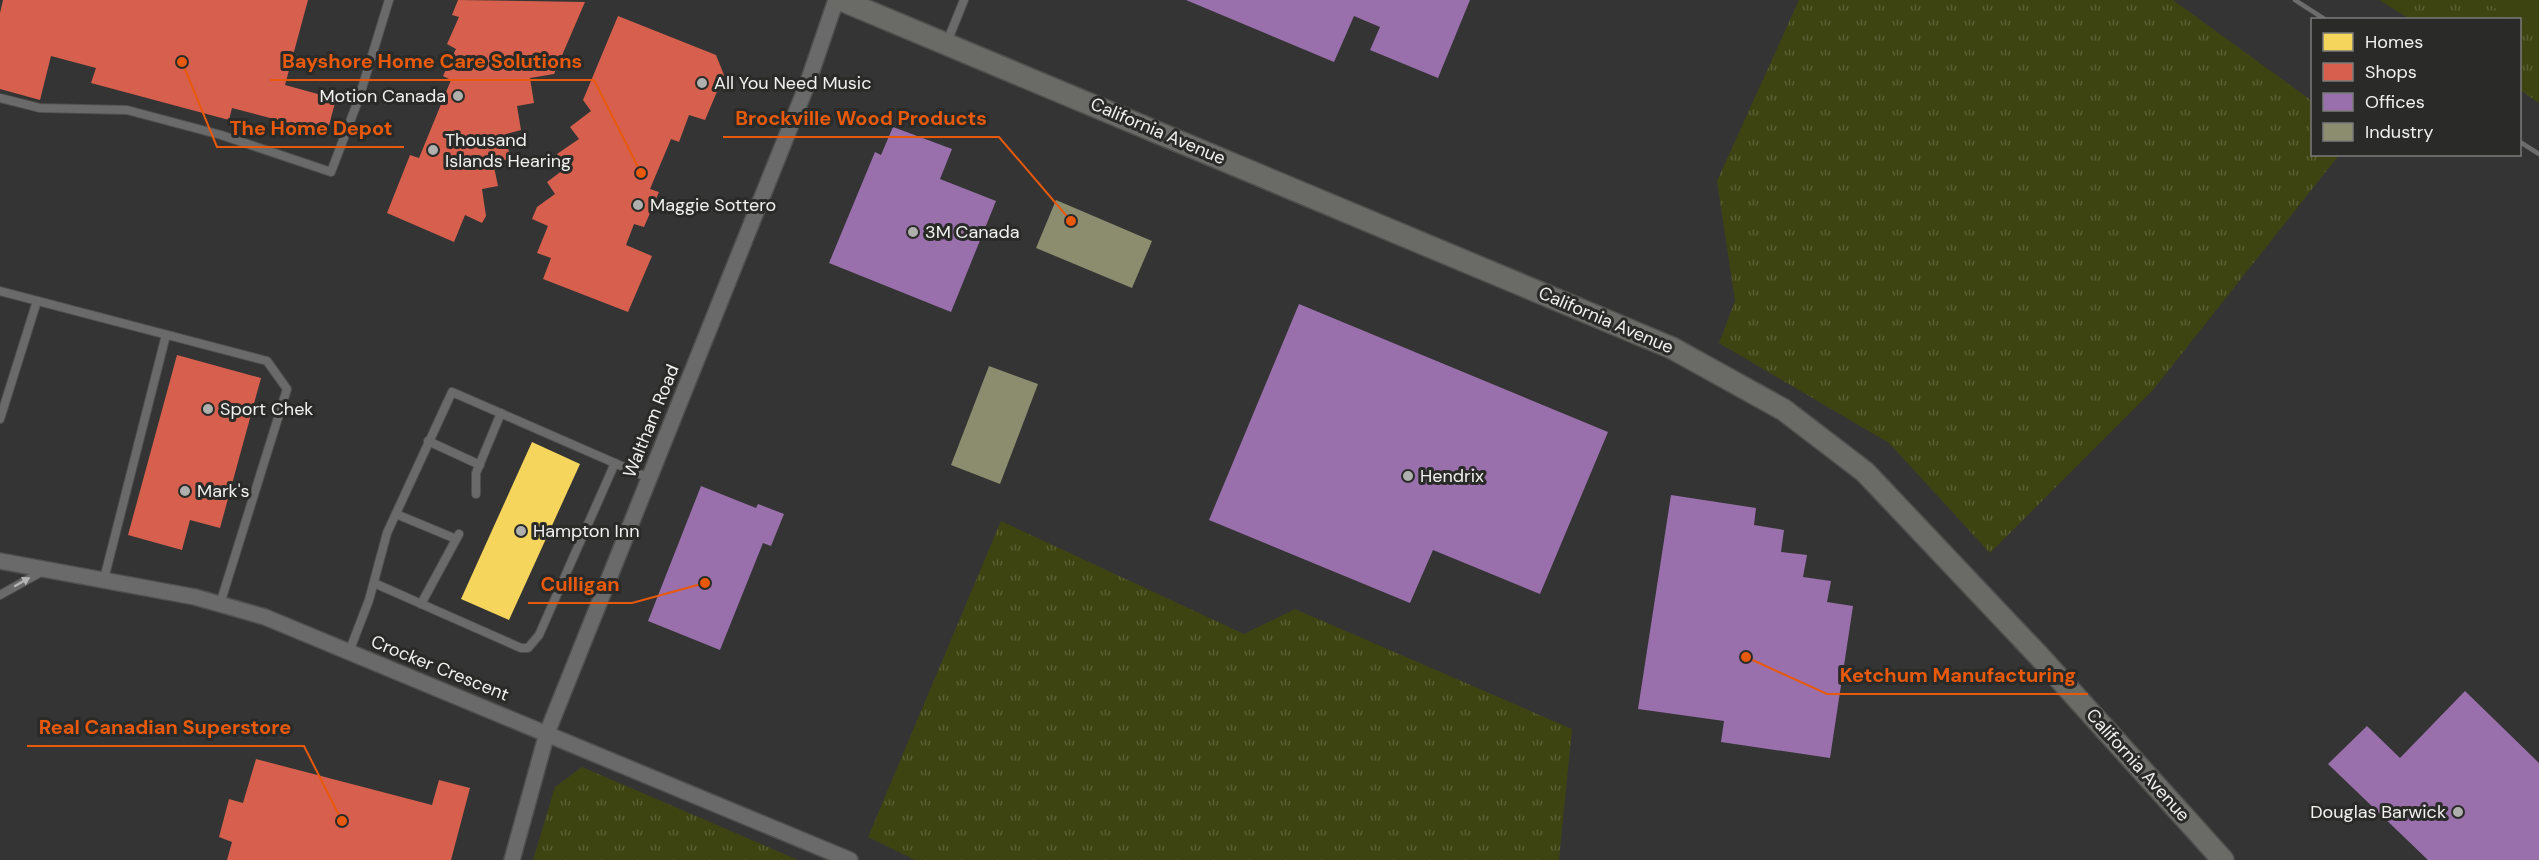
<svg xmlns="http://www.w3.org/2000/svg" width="2539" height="860" viewBox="0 0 2539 860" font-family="'DM Sans',sans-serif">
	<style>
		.grass { fill: url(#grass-tufts) }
		.pitch { fill: #3d4411 }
		.homes { fill: #f6d55c }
		.shops { fill: #d6604d }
		.offices { fill: #9970ab }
		.industry { fill: #8c8c6e }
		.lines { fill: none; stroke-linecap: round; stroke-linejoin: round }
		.lane-casing { stroke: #4f504e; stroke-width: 10 }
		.street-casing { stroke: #4f504e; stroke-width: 18 }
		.secondary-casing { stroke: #4f504e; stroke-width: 24 }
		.lane { stroke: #6a6a6a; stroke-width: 8 }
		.street { stroke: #6a6a6a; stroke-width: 15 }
		.secondary { stroke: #6a6a66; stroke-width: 21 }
		.rail { stroke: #6c6c6c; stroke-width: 4.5 }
		.oneway { fill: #b4b5b4 }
		.poi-dot { fill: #afb0ae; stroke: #2a2b29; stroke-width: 2 }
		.labels { text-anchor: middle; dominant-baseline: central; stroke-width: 6; stroke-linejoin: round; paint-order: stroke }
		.poi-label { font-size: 18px; fill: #f1f2f0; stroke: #2a2b29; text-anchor: start }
		.street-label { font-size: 18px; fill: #f1f2f0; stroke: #2a2b29 }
		.leader { fill: none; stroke: #e8590c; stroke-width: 2 }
		.callout-dot { fill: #e8590c; stroke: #2a2b29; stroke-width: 2 }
		.callout-label { font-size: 20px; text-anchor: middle; font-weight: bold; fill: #e8590c; stroke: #2a2b29; stroke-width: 6; stroke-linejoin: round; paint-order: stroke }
	</style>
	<defs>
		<pattern id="grass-tufts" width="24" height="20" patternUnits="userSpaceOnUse" patternTransform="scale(1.5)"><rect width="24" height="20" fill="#3d4411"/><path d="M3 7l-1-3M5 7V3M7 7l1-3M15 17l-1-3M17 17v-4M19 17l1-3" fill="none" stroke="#5a5f34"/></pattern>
	</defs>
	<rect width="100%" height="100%" fill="#343434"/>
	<g class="grass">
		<polygon points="1799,0 2173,0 2312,101 2312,154 2339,155 2153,390 1990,553 1889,443 1719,343 1735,301 1717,181"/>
		<polygon points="2379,0 2539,0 2539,103 2520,90 2520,20 2410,19"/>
		<polygon points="1001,521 1244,634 1295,609 1572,729 1559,860 915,860 868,837"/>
		<polygon points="582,767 798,860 533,860 555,787"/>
	</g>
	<polygon class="pitch" points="2481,0 2539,0 2539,34 2520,23 2520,20 2514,19"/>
	<polygon class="homes" points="532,442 580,464 509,620 461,599"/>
	<g class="shops">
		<polygon points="3,0 308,0 285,85 336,99 327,133 232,108 229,120 91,83 96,68 51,56 40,100 0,89 0,13"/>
		<polygon points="458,0 585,2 554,74 530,78 534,103 517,106 521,130 506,134 510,159 493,162 498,186 482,189 486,216 482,223 465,215 454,242 387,213 410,155 419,158 451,80 443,76 456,49 447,44 459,17 452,15"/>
		<polygon points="618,16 716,55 724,75 705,120 689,115 679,142 671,139 650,189 659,192 644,227 634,224 626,245 652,256 628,312 543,279 551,258 537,253 548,226 532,219 537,207 555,194 547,182 567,167 557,154 579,139 570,127 591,111 583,100"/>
		<polygon points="177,355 261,378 220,528 190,520 182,550 128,535"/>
		<polygon points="256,759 432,805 439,780 470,788 451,860 227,860 232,842 219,837 229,799 243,803"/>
	</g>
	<g class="offices">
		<polygon points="1186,0 1470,0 1438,78 1370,50 1380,27 1354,16 1334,62"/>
		<polygon points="893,127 952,149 940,179 996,201 951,312 829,263 875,152 881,155"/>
		<polygon points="1299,304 1608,432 1540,594 1433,550 1410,603 1209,520"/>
		<polygon points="701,486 756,508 758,504 784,514 771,546 763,543 720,650 648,621"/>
		<polygon points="1671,495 1756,508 1754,525 1784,530 1781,552 1807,555 1803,577 1831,581 1827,602 1853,606 1830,758 1721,742 1724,721 1638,709"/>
		<polygon points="2465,691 2539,763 2539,860 2428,860 2328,764 2367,726 2400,758"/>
	</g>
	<g class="industry">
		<polygon points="1056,200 1152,241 1132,288 1036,248"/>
		<polygon points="989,366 1038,384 1000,484 951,465"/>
	</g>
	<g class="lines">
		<g class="lane-casing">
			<g id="lane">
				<polyline points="947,42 964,0"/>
				<polyline points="0,98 40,108 127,110 221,135 331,172 359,98 389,0"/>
				<polyline points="0,291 267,361 287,389 220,604"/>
				<polyline points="0,419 37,301"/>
				<polyline points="428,441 480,465"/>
				<polyline points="476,494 476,473 501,413"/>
				<polyline points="396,514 456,539"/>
				<polyline points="104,579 166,335"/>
				<polyline points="374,583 521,648 528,648 539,635 615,463"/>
				<polyline points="0,595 43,571"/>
				<polyline points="421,604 459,534"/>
				<polyline points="349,652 369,600 387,533 452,392 649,478"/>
			</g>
		</g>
		<g class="street-casing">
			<g id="street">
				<polyline points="0,561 195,597 265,617 850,860"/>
				<polyline points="512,860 547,733 807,85 836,0"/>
			</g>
		</g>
		<g class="secondary-casing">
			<polyline id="secondary" points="841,0 1672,348 1784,410 1865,472 2040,657 2223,860"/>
		</g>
		<use href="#lane" class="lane"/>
		<use href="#street" class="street"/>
		<use href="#secondary" class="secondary"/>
		<g class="rail">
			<polyline points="2295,0 2326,20"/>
			<polyline points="2520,142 2539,154"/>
		</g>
	</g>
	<defs><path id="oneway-solid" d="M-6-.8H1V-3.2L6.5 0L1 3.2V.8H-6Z" transform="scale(1.5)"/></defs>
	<use class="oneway" href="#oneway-solid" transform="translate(22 582) rotate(-30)"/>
	<g class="poi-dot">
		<circle cx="702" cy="83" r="6"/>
		<circle cx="458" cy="96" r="6"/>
		<circle cx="433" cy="150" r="6"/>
		<circle cx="638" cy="205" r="6"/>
		<circle cx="913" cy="232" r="6"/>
		<circle cx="208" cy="409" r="6"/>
		<circle cx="1408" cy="476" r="6"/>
		<circle cx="185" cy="491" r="6"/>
		<circle cx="521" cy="531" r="6"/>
		<circle cx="2458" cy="812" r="6"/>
	</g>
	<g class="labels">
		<g class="poi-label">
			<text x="714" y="83">All You Need Music</text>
			<text x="446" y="96" text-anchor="end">Motion Canada</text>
			<text x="445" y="140">Thousand<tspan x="445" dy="21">Islands Hearing</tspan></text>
			<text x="650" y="205">Maggie Sottero</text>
			<text x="925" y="232">3M Canada</text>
			<text x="220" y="409">Sport Chek</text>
			<text x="1420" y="476">Hendrix</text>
			<text x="197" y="491">Mark's</text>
			<text x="533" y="531">Hampton Inn</text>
			<text x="2446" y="812" text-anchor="end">Douglas Barwick</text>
		</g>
		<g class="street-label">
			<text transform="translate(1158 131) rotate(23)">California Avenue</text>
			<text transform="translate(1606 320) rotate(23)">California Avenue</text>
			<text transform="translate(651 421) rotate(-68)">Waltham Road</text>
			<text transform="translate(440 668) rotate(22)">Crocker Crescent</text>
			<text transform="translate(2138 765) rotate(48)">California Avenue</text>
		</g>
	</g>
	<path class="leader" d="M641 173L594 80H270M1071 221L999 137H723M182 62L217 147H404M705 583L632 603H528M1746 657L1827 694H2088M342 821L304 746H27"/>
	<g class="callout-dot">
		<circle cx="641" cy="173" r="6"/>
		<circle cx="1071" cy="221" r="6"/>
		<circle cx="182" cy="62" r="6"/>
		<circle cx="705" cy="583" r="6"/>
		<circle cx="1746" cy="657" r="6"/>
		<circle cx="342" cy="821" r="6"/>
	</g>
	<g class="callout-label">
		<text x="432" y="68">Bayshore Home Care Solutions</text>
		<text x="861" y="125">Brockville Wood Products</text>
		<text x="311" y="135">The Home Depot</text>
		<text x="580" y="591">Culligan</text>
		<text x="1958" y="682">Ketchum Manufacturing</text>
		<text x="165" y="734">Real Canadian Superstore</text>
	</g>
	<rect x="2311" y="18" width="210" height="138" fill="#2a2b29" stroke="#7a7b79" stroke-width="1.5"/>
	<rect x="2323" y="33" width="30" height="18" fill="#f6d55c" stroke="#7a7b79" stroke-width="1.5"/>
	<text x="2365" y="48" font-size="18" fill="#f1f2f0">Homes</text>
	<rect x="2323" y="63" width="30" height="18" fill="#d6604d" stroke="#7a7b79" stroke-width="1.5"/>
	<text x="2365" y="78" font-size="18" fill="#f1f2f0">Shops</text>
	<rect x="2323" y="93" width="30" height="18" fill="#9970ab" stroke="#7a7b79" stroke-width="1.5"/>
	<text x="2365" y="108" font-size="18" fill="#f1f2f0">Offices</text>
	<rect x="2323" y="123" width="30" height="18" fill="#8c8c6e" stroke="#7a7b79" stroke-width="1.5"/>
	<text x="2365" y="138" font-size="18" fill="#f1f2f0">Industry</text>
</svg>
